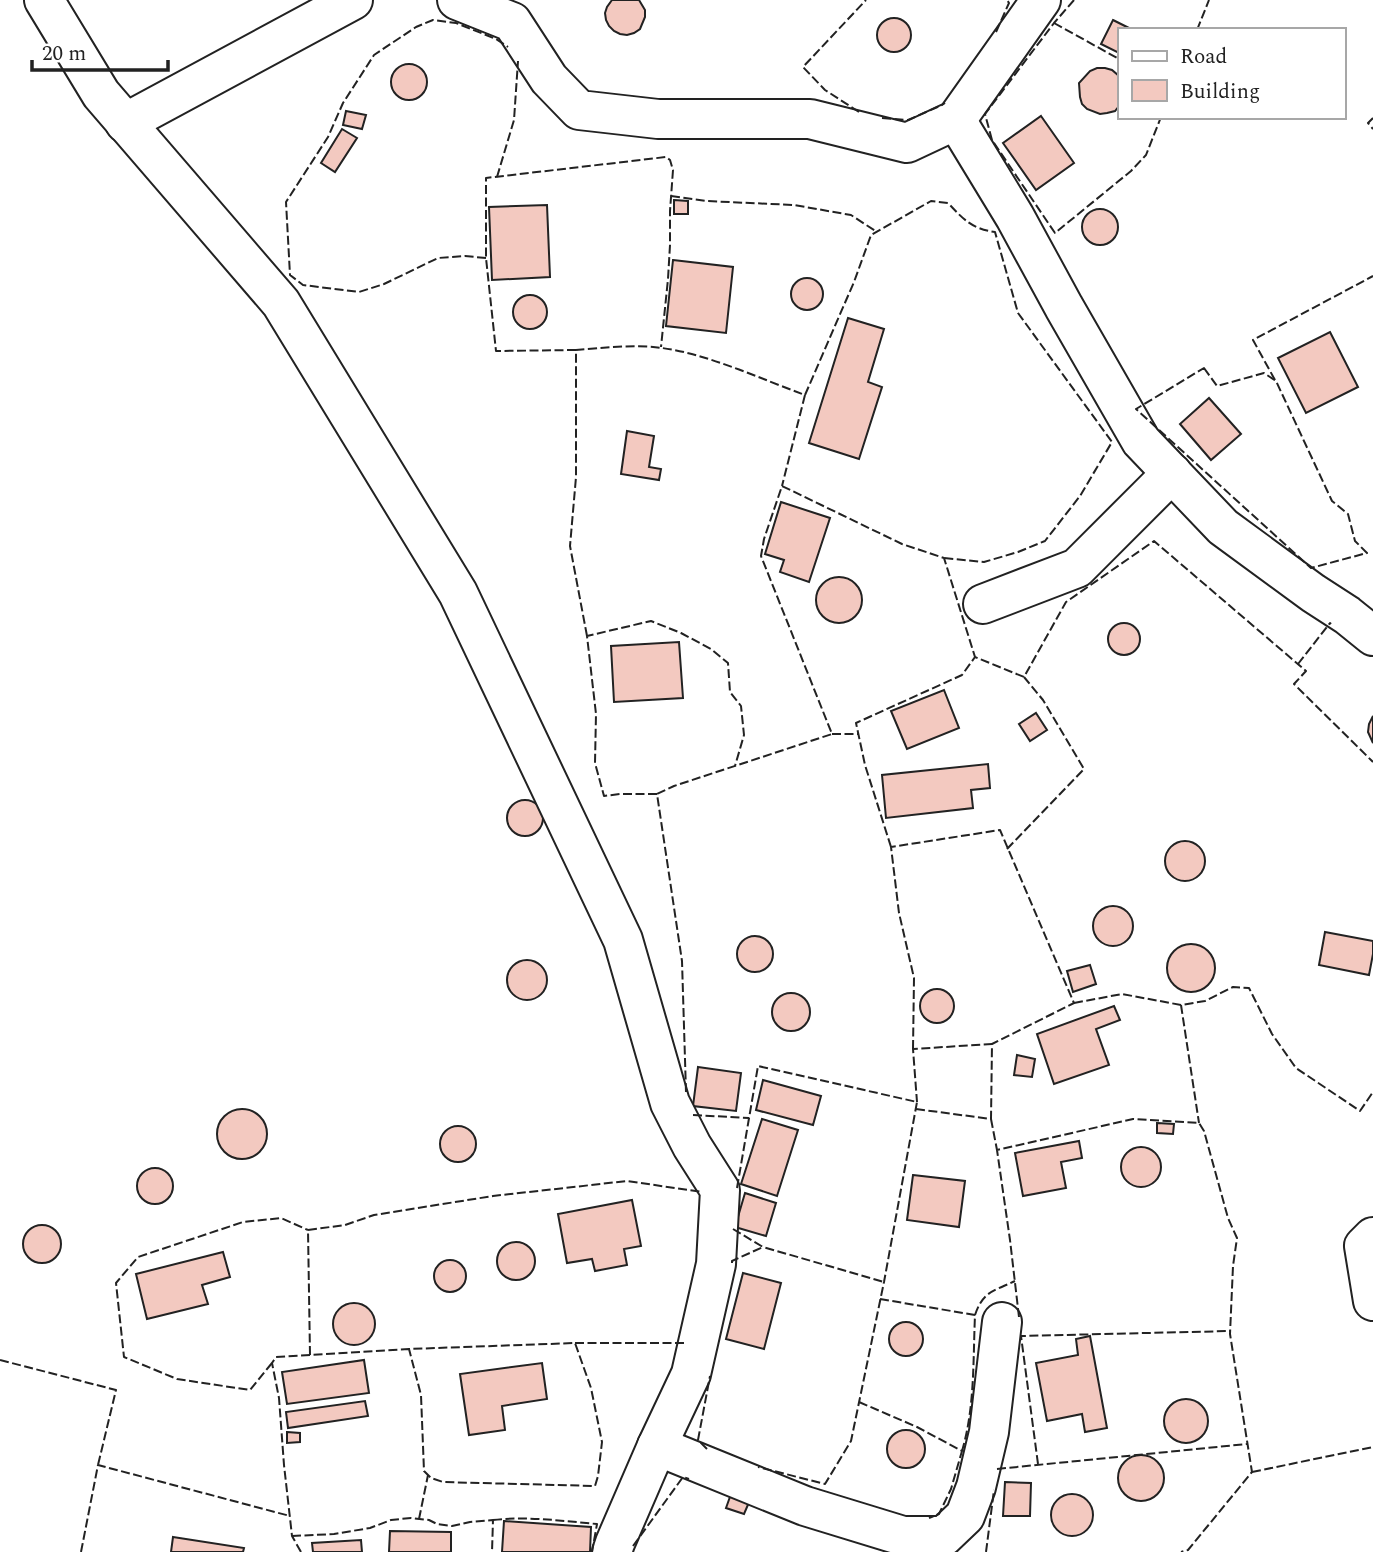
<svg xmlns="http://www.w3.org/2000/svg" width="1373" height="1552" viewBox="0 0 1373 1552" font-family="Spectral,serif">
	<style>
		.building { fill: #f3c9c0; stroke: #222; stroke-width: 2 }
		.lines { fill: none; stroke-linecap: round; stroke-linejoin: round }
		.minor-casing { stroke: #222; stroke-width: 42 }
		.minor { stroke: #fff; stroke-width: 38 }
		.fence { stroke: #222; stroke-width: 2; stroke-dasharray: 9 3.5; stroke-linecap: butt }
	</style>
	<rect width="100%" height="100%" fill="#fff"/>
	<g class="building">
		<polygon points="612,0 639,0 645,10 645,17 640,29 634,33 627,35 620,34 614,31 609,26 606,20 605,13 607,7"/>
		<circle cx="894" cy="35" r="17"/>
		<polygon points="1113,20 1133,30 1119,30 1119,53 1101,44"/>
		<circle cx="409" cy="82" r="18"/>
		<polygon points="1097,68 1105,68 1112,70 1119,76 1119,106 1115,111 1107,113 1100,114 1087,109 1082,104 1080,97 1079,83 1090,71"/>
		<polygon points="346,111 366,115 362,129 343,125"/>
		<polygon points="1041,116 1074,163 1036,190 1003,143"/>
		<polygon points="342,129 357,138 335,172 321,163"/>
		<polygon points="674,200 688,201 688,214 674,214"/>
		<polygon points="547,205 550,277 492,280 489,207"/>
		<circle cx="1100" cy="227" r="18"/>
		<polygon points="673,260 733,267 726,333 666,326"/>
		<circle cx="807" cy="294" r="16"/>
		<circle cx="530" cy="312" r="17"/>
		<polygon points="848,318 884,329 868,382 882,387 859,459 809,443"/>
		<polygon points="1330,332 1358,387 1306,413 1278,358"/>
		<polygon points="1209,398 1241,434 1211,460 1180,424"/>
		<polygon points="627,431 654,436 649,467 661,469 659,480 621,474"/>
		<polygon points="781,502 830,518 809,582 780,572 784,560 765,554"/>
		<circle cx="839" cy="600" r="23"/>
		<circle cx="1124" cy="639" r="16"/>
		<polygon points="679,642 683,698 614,702 611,646"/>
		<polygon points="944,690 959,728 907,749 891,711"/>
		<polygon points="1036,713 1047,730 1030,741 1019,724"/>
		<polygon points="1373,716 1373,743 1368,732 1369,724"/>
		<polygon points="988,764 990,788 971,790 973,808 886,818 882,775"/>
		<circle cx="525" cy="818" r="18"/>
		<circle cx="1185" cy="861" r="20"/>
		<circle cx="1113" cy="926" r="20"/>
		<polygon points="1325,932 1373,941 1373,954 1369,975 1319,965"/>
		<circle cx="755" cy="954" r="18"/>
		<circle cx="1191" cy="968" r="24"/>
		<circle cx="527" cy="980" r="20"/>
		<polygon points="1090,965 1096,984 1073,992 1067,971"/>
		<circle cx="937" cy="1006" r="17"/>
		<circle cx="791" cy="1012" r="19"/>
		<polygon points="1114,1006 1120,1020 1096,1029 1109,1065 1054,1084 1037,1034"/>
		<polygon points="1017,1055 1035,1059 1032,1077 1014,1075"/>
		<polygon points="698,1067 741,1073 736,1111 693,1106"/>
		<polygon points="763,1080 821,1096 813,1125 756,1110"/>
		<circle cx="242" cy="1134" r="25"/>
		<polygon points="762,1119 798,1130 777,1196 741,1184"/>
		<polygon points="1157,1123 1174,1124 1173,1134 1157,1133"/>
		<circle cx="458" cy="1144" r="18"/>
		<polygon points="1079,1141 1082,1158 1061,1162 1066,1188 1023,1196 1015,1153"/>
		<circle cx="1141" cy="1167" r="20"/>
		<circle cx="155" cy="1186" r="18"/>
		<polygon points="913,1175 965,1181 959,1227 907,1220"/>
		<polygon points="745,1193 776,1203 766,1236 735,1227"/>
		<polygon points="632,1200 641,1246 624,1249 627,1265 595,1271 592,1259 567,1263 558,1214"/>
		<circle cx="42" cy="1244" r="19"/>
		<circle cx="516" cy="1261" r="19"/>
		<polygon points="223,1252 230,1277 202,1285 208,1304 147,1319 136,1274"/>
		<circle cx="450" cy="1276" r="16"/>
		<polygon points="743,1273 781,1283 764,1349 726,1339"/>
		<circle cx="354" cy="1324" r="21"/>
		<circle cx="906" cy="1339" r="17"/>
		<polygon points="1090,1336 1107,1428 1085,1432 1082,1414 1047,1421 1036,1363 1078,1355 1076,1339"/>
		<polygon points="364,1360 369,1393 287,1404 282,1372"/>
		<polygon points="542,1363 547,1399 502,1406 505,1430 469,1435 460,1374"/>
		<circle cx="1186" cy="1421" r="22"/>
		<polygon points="365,1401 368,1416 288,1428 286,1412"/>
		<circle cx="906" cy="1449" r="19"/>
		<polygon points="287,1432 300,1433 300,1442 287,1443"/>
		<circle cx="1141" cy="1478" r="23"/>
		<polygon points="1005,1482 1031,1483 1030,1516 1003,1516"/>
		<polygon points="731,1494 750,1500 744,1514 726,1508"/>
		<circle cx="1072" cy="1515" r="21"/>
		<polygon points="504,1521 591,1527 590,1552 502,1552"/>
		<polygon points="390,1531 451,1532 451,1552 389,1552"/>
		<polygon points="173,1537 244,1548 243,1552 171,1552"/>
		<polygon points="361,1540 362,1552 313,1552 312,1543"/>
	</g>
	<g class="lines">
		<g class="minor-casing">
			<g id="minor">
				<polyline points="44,0 101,94 281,303 458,593 623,940 670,1103 692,1146 720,1190 716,1264 691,1374 657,1446 615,1543 612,1552"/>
				<polyline points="457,0 512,22 549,79 579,110 658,119 810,119 907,143 956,120 1041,0"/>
				<polyline points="956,120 1015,217 1064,307 1141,441 1223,527 1313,593 1347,615 1373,636"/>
				<polyline points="125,123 353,0"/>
				<polyline points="983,604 1077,568 1172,473"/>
				<polyline points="1373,1237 1364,1246 1373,1301"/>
				<polyline points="657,1446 805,1506 903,1536 944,1536 965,1516 976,1487 989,1432 1002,1322"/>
			</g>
		</g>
		<use href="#minor" class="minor"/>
		<g class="fence">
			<polyline points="1074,0 1054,23 985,114 992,140 1055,233 1131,171 1146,155 1161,117"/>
			<polyline points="1054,23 1119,59"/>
			<polyline points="1197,30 1209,0"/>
			<polyline points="996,32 1009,3 1007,0"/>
			<polyline points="859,112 825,90 803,67 866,0"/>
			<polyline points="882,118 908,120 942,105 945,103"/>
			<polyline points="1373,118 1368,123 1373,129"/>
			<polyline points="497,177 514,120 518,61"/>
			<polyline points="671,196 706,201 794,205 851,215 877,232"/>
			<polyline points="486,258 465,256 438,258 384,284 359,292 303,285 290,275 286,202 328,137 343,103 374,55 416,27 433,20 456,23 496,39 508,47"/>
			<polyline points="576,350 496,351 486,258 486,178 666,157 670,160 673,170 670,211 670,245 668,279 661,347"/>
			<polygon points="1204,368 1217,386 1264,373 1276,381 1332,501 1348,514 1355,541 1367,553 1311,568 1136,409"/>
			<polyline points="1275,380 1253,340 1373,276"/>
			<path d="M 805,395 L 854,282 L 871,235 L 931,201 L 948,203 C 963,219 972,229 995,232 L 1018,313 L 1112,442 L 1080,496 L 1045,541 L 1018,552 L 984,562 L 944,558"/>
			<path d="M 587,636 L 570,546 L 576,477 L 576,350 C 602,348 636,344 662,348 C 708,354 761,379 805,395 L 782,486"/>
			<polyline points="1298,664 1330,623 1331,624"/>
			<polyline points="832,734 858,734"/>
			<polyline points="657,794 620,794 604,796 595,763 596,714 587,636 651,621 681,633 711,649 728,663 730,692 741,706 744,735 735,766"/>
			<polyline points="891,847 865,765 856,723 962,675 975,657"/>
			<polyline points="1007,849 1084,769 1043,700 1024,677"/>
			<polyline points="1074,1003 1122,994 1181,1005 1205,1001 1233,987 1249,988 1272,1034 1296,1068 1360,1111 1373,1092"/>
			<polyline points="1181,1005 1199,1123"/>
			<polyline points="913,1049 914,978 899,913 891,847 1000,830 1074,1003 992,1044"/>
			<polyline points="686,1092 682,961 657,794 674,786 832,734 761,556 764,539 782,486 902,544 944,558 975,657 1024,677 1066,602 1154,541 1306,671 1294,684 1373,762"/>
			<polyline points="916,1109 991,1119 992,1044 913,1049 917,1102"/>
			<polyline points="693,1115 749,1118"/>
			<polyline points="991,1119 997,1150"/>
			<polyline points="737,1188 758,1066 917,1102 884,1282 851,1441 825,1484 758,1467"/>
			<polyline points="733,1229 763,1247 884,1282"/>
			<polyline points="732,1263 732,1261 763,1247"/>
			<path d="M 880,1299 L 975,1315 C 973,1360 975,1407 962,1451"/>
			<path d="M 975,1315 C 983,1291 994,1291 1015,1281"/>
			<polyline points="1019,1317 1010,1240 997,1150 1133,1119 1199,1123 1204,1131 1228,1218 1237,1238 1233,1266 1230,1334 1252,1472 1188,1550 1181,1552"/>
			<polyline points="575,1343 684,1343"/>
			<polyline points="310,1355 308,1230 345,1225 374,1215 493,1196 627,1181 702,1192"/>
			<polyline points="0,1360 116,1390 98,1465"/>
			<polyline points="272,1363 250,1390 177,1379 124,1357 116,1283 138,1257 243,1222 281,1218 308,1230"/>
			<polyline points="859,1402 917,1427 962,1451 951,1489 939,1514 929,1518"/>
			<polyline points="707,1449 698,1440 710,1376"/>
			<polyline points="1038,1464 1021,1336 1231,1331"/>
			<polyline points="997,1469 1247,1444"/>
			<polyline points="1252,1472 1373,1447"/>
			<polyline points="419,1519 428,1475"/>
			<path d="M 493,1520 C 528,1516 562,1521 597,1524 L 592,1552"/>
			<polyline points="292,1536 334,1534 370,1528 391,1520 411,1518 429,1520 437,1524 452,1526 470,1522 493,1520 492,1552"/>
			<polyline points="633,1546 683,1477 689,1479"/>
			<polyline points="81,1552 98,1465 290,1516"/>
			<polyline points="301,1552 292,1536 284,1465 279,1398 272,1363 276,1357 409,1349 575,1343 591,1388 602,1442 598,1476 595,1486 443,1482 431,1478 424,1471 421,1395 409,1349"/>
			<polyline points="986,1552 994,1490"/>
		</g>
	</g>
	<rect x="1118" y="28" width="228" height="91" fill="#ffffff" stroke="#a7a7a7" stroke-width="2"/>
	<rect x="1132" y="51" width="35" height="10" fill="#ffffff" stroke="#a7a7a7" stroke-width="2"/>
	<text x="1180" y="63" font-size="21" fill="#222222">Road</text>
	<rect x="1132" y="80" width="35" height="21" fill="#f3c9c0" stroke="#a7a7a7" stroke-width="2"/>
	<text x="1180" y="98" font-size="21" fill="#222222">Building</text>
	<path d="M32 60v10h136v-10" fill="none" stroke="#222222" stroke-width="3.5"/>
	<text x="42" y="60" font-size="21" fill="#222222" stroke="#ffffff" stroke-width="5" paint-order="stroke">20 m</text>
</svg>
